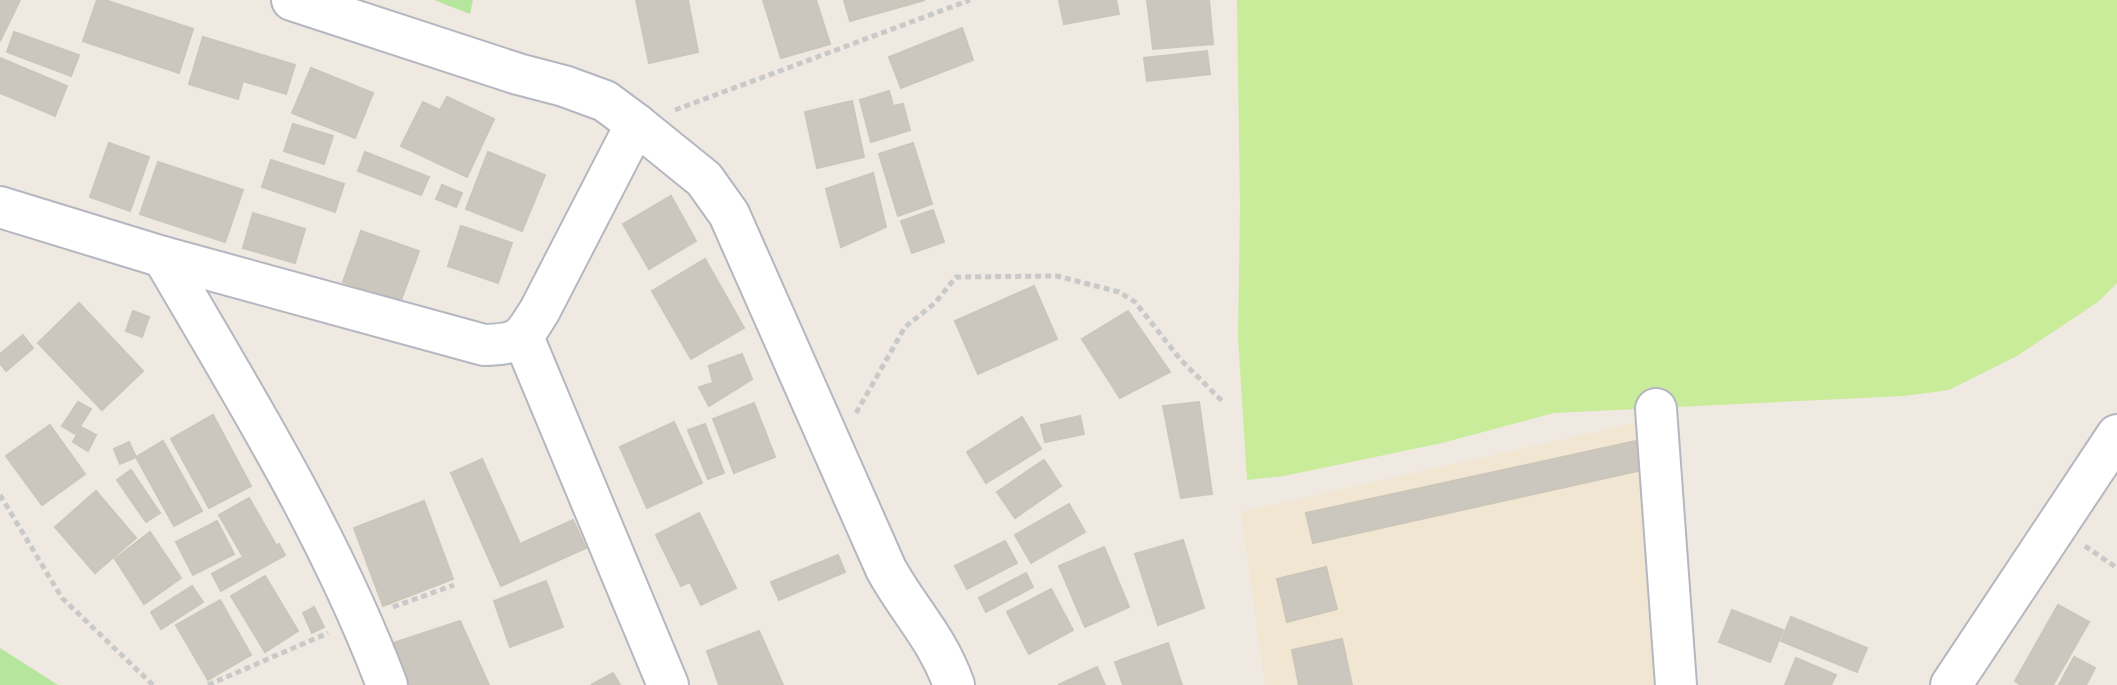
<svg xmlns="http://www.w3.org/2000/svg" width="2117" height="685" viewBox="0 0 2117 685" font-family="'Open Sans',sans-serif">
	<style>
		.education { fill: #f0e6d1 }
		.green { fill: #b6e59e }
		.pitch { fill: #c9ec9a }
		.building { fill: #cbc7bf; stroke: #cbc5ba; stroke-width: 2 }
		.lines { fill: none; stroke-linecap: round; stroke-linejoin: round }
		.street-casing { stroke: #b4b7c1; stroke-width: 44 }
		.path { stroke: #c9c9c9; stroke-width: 5; stroke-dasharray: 6 4; stroke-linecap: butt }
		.street { stroke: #fff; stroke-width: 40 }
	</style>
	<rect width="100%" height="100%" fill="#efe9e1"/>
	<polygon class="education" points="1644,421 1661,685 1265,685 1241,512"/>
	<g class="green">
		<polygon points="434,0 473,0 470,14"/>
		<polygon points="0,648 58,685 0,685"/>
	</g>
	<polygon class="pitch" points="1237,0 2117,0 2117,283 2098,302 2017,356 1949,390 1904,396 1554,413 1442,443 1284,476 1247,480 1238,337 1240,207"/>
	<g class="building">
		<polygon points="0,0 20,0 0,41"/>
		<polygon points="97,0 105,0 193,29 179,73 83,41"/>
		<polygon points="636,0 688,0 698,52 649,63"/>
		<polygon points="763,0 816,0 830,44 781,58"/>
		<polygon points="844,0 925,0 850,21"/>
		<polygon points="1059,0 1116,0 1119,14 1064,24"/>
		<polygon points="1147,0 1209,0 1213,44 1153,49"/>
		<polygon points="962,28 973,60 901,88 889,57"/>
		<polygon points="14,32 79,55 71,76 7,52"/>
		<polygon points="203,37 295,65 286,94 243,81 238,99 189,84"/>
		<polygon points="1207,51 1210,74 1147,81 1144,58"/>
		<polygon points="0,58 67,86 55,116 0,93"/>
		<polygon points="311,68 373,93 355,138 292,113"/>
		<polygon points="889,91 893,106 903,104 910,130 871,142 860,100"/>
		<polygon points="447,97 494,119 467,177 401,146 423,102 440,110"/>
		<polygon points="852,101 864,157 817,168 805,112"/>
		<polygon points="293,124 333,136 324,164 284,151"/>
		<polygon points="109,143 149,157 130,211 90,197"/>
		<polygon points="913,143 932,204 898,216 879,154"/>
		<polygon points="365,152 429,177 421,195 358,171"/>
		<polygon points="488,152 545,175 522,231 466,209"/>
		<polygon points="271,160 344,184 335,212 262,187"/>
		<polygon points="158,162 243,190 225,242 140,214"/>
		<polygon points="873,173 886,227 841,247 826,189"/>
		<polygon points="442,185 462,193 456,207 436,199"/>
		<polygon points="671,196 696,241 649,269 623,224"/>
		<polygon points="933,210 944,242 912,253 901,221"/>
		<polygon points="253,213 305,229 295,263 243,248"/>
		<polygon points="461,226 512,243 498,283 448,266"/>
		<polygon points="361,231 419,251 400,303 343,282"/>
		<polygon points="705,259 744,328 691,359 652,291"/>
		<polygon points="1034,286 1057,339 978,374 955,321"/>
		<polygon points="79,303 143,371 102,410 38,343"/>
		<polygon points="133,311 149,317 142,337 126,331"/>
		<polygon points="1128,311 1170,372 1120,398 1082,339"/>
		<polygon points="23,335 33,348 6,371 0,363 0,354"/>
		<polygon points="742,354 752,379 709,406 699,387 713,383 709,366"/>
		<polygon points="78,402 91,409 75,434 62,426"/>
		<polygon points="1199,402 1212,494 1181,498 1163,406"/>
		<polygon points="754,403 775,457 734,473 713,419"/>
		<polygon points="213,415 251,486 209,508 171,439"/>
		<polygon points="1080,416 1084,434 1045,442 1041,425"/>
		<polygon points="1022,417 1041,449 986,483 967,452"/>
		<polygon points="674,422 702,483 647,508 620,447"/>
		<polygon points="705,424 724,473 708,479 688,430"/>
		<polygon points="50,425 85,474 42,505 6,456"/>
		<polygon points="81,427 96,435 88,451 73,442"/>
		<polygon points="163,441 202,511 174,526 136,457"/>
		<polygon points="1636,441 1642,470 1313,543 1306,513"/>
		<polygon points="129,442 136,457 120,464 114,449"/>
		<polygon points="482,459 520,544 573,520 586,548 501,586 451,473"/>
		<polygon points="1044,460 1061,486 1015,518 997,492"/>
		<polygon points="131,470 160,513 146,522 117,480"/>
		<polygon points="96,491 136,538 95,573 55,527"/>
		<polygon points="249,498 276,545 246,562 219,515"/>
		<polygon points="424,501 453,579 383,606 354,528"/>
		<polygon points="1069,504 1085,532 1031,563 1015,535"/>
		<polygon points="699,513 736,588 701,605 690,582 681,586 656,535"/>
		<polygon points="217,521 234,554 193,575 176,542"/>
		<polygon points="150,532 181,578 144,604 115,559"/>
		<polygon points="1183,540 1204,608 1158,625 1135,554"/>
		<polygon points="1005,541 1017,563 967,589 955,566"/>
		<polygon points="279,544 285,555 221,591 212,574 241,558 245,563"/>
		<polygon points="1104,547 1129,607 1085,627 1059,566"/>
		<polygon points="838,555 845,572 779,600 771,582"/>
		<polygon points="1326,567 1337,609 1287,622 1277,579"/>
		<polygon points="1026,573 1033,587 986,612 979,598"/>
		<polygon points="265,576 298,631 265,652 231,596"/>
		<polygon points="546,581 563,627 510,647 494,601"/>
		<polygon points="192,586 203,602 161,629 151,612"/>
		<polygon points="1051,589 1073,630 1029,654 1007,612"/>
		<polygon points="220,600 251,655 208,680 176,625"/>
		<polygon points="2058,605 2089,622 2053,685 2021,685 2015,681"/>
		<polygon points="314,607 324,627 312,633 303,613"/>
		<polygon points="1732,610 1783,630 1770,662 1719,642"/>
		<polygon points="1791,617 1867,648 1857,672 1781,641"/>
		<polygon points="460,621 489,685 402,685 387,645"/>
		<polygon points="759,631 783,685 719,685 707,651"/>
		<polygon points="1342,639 1352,685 1299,685 1292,650"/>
		<polygon points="1168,643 1182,685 1123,685 1115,662"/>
		<polygon points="2074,657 2095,668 2086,685 2059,685"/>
		<polygon points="1796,658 1836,675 1831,685 1785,685"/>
		<polygon points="1097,667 1105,685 1058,685"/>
		<polygon points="613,673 620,685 591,685"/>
	</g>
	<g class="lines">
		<g class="street-casing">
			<g id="street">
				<path d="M 636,124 L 704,179 L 729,214 L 886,569 C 909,611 937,637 954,685"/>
				<path d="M 0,207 L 163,257 L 484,345 C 521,344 522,339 540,310 L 636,124 L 605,101 L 564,86 L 518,74 L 292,0"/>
				<path d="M 163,257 C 244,396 330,534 387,685"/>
				<polyline points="523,337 668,685"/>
				<polyline points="1656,409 1676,685"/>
				<polyline points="1951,685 2117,435"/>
			</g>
		</g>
		<g class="path">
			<polyline points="675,110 970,0"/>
			<polyline points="856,413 905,327 935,303 956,277 1057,276 1119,292 1135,302 1180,359 1223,402"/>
			<polyline points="0,495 62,598 153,685"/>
			<polyline points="2085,546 2117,568"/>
			<polyline points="393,607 454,585"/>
			<polyline points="208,685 328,633"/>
		</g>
		<use href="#street" class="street"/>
	</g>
</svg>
